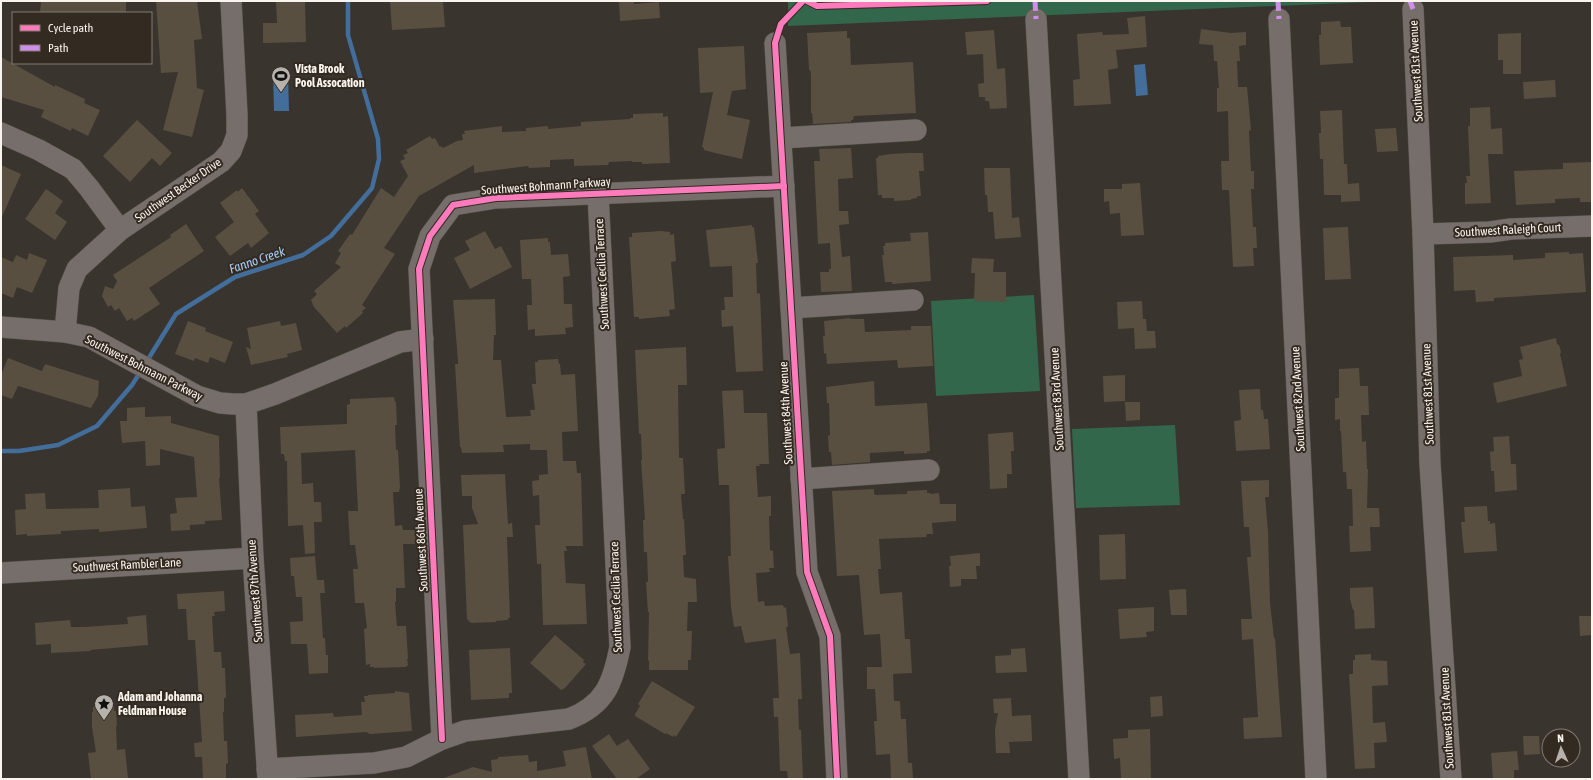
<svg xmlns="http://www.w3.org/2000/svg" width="1593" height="780" viewBox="0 0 1593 780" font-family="'Asap Condensed',sans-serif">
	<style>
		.green { fill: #32674b }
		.water { fill: #436e9b }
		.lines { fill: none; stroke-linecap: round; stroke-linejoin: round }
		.stream { stroke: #436e9b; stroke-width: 4.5 }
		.building { fill: #584f40 }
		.minor-casing { stroke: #57534d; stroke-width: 22 }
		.minor { stroke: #766e6a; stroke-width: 21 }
		.quiet { stroke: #ce8fe9; stroke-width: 5; stroke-dasharray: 10 5; stroke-linecap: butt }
		.cycleway-casing { stroke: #332b21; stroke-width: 8 }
		.cycleway { stroke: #fd7abc; stroke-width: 6 }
		.labels { text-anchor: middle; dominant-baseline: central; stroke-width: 4; stroke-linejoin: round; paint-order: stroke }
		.poi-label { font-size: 12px; font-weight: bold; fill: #f9f4ed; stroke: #332b21; text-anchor: start }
		.street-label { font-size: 12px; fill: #f9f4ed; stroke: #332b21 }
		.water-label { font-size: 13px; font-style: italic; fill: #a4cdf8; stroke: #332b21 }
	</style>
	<rect width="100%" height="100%" fill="#39342e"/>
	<g class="green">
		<polygon points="788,1 1395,1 788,26"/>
		<polygon points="1034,295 1040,391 936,396 931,301"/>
		<polygon points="1175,425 1180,505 1076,508 1072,429"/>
	</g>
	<g class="water">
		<polygon points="1145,64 1148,95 1136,96 1134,65"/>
		<polygon points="273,74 288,74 289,111 274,111"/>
	</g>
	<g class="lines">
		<g class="stream">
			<polyline points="147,361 176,314 235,277 303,255 331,236 372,188 379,159 378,139 348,35 348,1"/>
			<polyline points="1,451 19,451 58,445 97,426 132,385 141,371"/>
		</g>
	</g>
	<g class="building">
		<polygon points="41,1 126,1 126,13 40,13"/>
		<polygon points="156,1 197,1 202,39 194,40 197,88 204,90 192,137 163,130 178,72 161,73"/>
		<polygon points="276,1 305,1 306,42 263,43 263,23 277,23"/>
		<polygon points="390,1 443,1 445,27 392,30"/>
		<polygon points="619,1 634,1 634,4 659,2 660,18 620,21"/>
		<polygon points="1145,16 1147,47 1116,50 1118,68 1108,70 1111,104 1074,106 1073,80 1080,79 1077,34 1102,32 1103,35 1129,34 1127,18"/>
		<polygon points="1340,21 1341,27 1351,27 1353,63 1320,65 1319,35 1321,35 1321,22"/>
		<polygon points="1201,29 1231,33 1246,32 1246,45 1239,46 1240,61 1237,61 1238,87 1247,87 1251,130 1249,131 1251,171 1254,171 1254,189 1251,189 1253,227 1256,227 1257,248 1253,248 1254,266 1233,267 1229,190 1222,190 1221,161 1229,161 1228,111 1217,112 1217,88 1219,88 1217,61 1214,61 1213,45 1199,44"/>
		<polygon points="994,30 997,69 1005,68 1007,108 990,109 989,101 985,101 985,97 979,97 978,84 984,83 983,54 967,55 965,32"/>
		<polygon points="847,31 847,38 850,38 851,65 913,62 916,113 854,116 853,120 851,120 851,122 813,124 812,113 811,113 811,74 810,70 809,70 807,33"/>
		<polygon points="1521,33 1521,74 1503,74 1503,60 1498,60 1498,34"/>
		<polygon points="744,46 746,89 732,91 727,115 750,120 742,159 715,153 704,150 704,148 702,147 713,92 700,93 698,48"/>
		<polygon points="1,57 55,87 55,85 85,99 84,103 100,110 88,136 72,128 71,131 41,117 44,110 1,97"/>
		<polygon points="1555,80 1556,97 1524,99 1523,82"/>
		<polygon points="1490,107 1491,129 1502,128 1503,154 1488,154 1491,203 1465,204 1465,183 1467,183 1466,176 1470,176 1468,126 1470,126 1470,108"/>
		<polygon points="1342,110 1344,164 1347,164 1348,184 1359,183 1360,201 1341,202 1341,195 1324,195 1323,159 1320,159 1319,133 1321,133 1320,111"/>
		<polygon points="663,113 663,117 668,116 670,163 642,164 642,162 632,162 632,161 609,162 608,165 574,166 574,159 550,160 550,167 529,168 528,166 474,173 474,165 419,196 384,248 395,254 362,305 366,308 362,311 363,313 346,328 345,326 337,333 314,307 311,300 317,294 314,291 341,267 335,263 341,253 338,251 350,234 352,235 381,188 394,197 408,176 400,161 405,159 403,155 408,153 406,150 430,136 432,139 435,138 440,147 441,146 443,148 457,141 463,140 462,134 465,134 464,131 502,126 502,132 526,131 526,128 548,126 548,129 581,126 581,122 630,119 630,118 633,118 633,114"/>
		<polygon points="137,120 172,153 160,166 152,158 130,182 103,156"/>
		<polygon points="1396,128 1398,151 1377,152 1375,129"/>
		<polygon points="851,148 853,178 838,179 839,211 848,211 849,224 839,225 842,257 850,256 852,291 821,292 820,272 829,272 829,269 831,269 830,243 818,244 814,161 820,161 819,149"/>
		<polygon points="909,153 923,153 924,171 919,171 921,196 917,196 917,198 911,199 911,200 894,201 894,198 882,198 882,195 878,195 876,158 878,158 878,156 890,154"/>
		<polygon points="1592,162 1592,202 1580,202 1580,198 1555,199 1555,203 1516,205 1514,171 1563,169 1563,163"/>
		<polygon points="1,165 21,174 1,219"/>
		<polygon points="984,168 1010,168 1012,218 1019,217 1021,237 995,239 993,212 988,212 987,195 985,195"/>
		<polygon points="1140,183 1144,235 1121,236 1120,213 1110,214 1109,201 1104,202 1104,189 1122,189 1122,184"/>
		<polygon points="242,188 259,211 255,214 269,233 251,248 248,243 230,256 215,237 234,222 220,203 237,190 238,192"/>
		<polygon points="46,189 63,201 55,213 67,222 55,240 25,219"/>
		<polygon points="186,224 204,251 149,288 160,304 134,321 132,318 127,321 119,308 115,311 111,305 108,307 102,296 105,286 113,289 117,281 113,275 171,237 170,235"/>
		<polygon points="752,225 752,227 754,227 758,263 756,263 757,294 760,293 763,371 736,372 733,326 722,327 721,310 725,310 724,297 733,297 732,266 710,267 706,230"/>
		<polygon points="1348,227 1351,279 1325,280 1323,228"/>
		<polygon points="485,231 495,249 501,246 512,267 470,289 454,258 470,250 465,241"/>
		<polygon points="661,231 670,232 670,235 674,234 676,261 671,262 675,309 669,310 670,316 639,319 639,317 634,317 629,237 632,237 632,233"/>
		<polygon points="928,232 931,281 892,284 892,282 885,282 882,255 884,255 883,246 885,246 885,243 911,241 910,233"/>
		<polygon points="548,238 548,242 550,242 551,255 568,254 570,276 563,277 564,304 572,304 573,327 565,328 566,334 535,336 535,329 528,330 527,305 532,305 531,279 522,279 520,240"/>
		<polygon points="1569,252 1569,254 1583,253 1586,292 1494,298 1494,301 1476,302 1475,290 1454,291 1453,257 1513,255 1513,260 1545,258 1545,253"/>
		<polygon points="29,253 47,260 32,293 17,287 13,298 1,293 1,257 13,262 16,255 27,260"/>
		<polygon points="972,258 994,259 993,272 1006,272 1006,302 974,301 975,273 971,273"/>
		<polygon points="495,299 496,335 494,335 493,360 501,360 506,417 531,416 530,410 535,410 532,384 536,384 535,362 538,362 538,360 558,359 559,364 560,364 561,375 575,374 578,431 562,432 563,461 576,461 577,473 581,473 583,546 566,546 567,551 564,551 566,583 585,584 587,624 543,625 541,564 537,564 535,525 540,525 539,495 533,496 532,481 539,480 539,475 548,474 547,450 530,450 530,444 503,445 504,452 462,453 461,447 460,447 455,364 458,364 458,361 453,300"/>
		<polygon points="1142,301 1143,319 1146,319 1147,331 1155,331 1156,348 1135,349 1134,328 1118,329 1117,302"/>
		<polygon points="850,318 850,319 864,319 865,332 911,330 911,326 931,326 933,366 898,368 897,360 827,364 826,353 824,354 823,336 825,336 824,321"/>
		<polygon points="188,321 206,328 205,331 233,342 225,363 210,357 208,363 195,358 194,361 175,354"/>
		<polygon points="280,321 281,326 296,323 302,350 287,354 288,357 251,365 246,347 251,349 247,328"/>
		<polygon points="1556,338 1557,344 1559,345 1561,352 1560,354 1567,386 1497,403 1493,383 1522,376 1519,360 1523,359 1520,347"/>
		<polygon points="686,347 687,385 678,385 679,458 683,458 685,494 681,494 683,519 684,519 686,555 683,555 684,577 696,579 697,602 688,602 687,631 692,631 691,660 688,660 688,670 649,670 649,661 648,660 649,612 648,612 646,582 648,582 647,552 644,552 643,520 645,520 641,460 642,460 641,434 639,434 635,350"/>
		<polygon points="8,358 42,371 45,364 99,381 98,396 91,408 18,386 12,399 1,395 1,375"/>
		<polygon points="1359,368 1360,386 1368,386 1369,415 1361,415 1362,442 1366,441 1367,469 1368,469 1367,508 1379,508 1380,527 1370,527 1371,551 1350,552 1349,526 1353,526 1352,489 1347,489 1346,472 1343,472 1341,431 1340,431 1340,419 1335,420 1335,398 1339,398 1339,369"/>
		<polygon points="1125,375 1125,401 1104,402 1103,376"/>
		<polygon points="874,381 875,406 927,403 930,451 927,451 927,453 904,454 904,451 870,453 870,462 832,465 831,452 829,452 828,436 830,435 829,403 827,403 826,387"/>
		<polygon points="1260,389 1261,410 1263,410 1264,419 1268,419 1270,449 1236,451 1234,421 1241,420 1239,390"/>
		<polygon points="743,390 744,413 767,413 769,464 759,464 760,466 756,466 758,497 771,496 771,516 769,516 770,550 773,551 774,568 769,568 770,572 756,573 758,602 764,601 765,606 783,605 784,608 786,607 788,627 786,627 790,654 800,653 802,699 798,699 799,730 801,730 803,779 788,779 787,771 780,771 778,717 774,717 773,698 779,698 776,639 745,643 741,626 734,627 731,607 728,556 731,556 729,485 719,485 717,449 725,448 722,391"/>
		<polygon points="394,397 395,402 396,402 397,425 395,425 396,450 398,450 400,487 399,492 393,492 395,526 402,525 403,530 415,530 416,544 403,544 405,588 396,588 396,602 395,602 397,626 406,626 408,659 407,659 408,665 406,667 374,668 374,667 370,667 370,664 366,665 364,629 367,628 364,603 355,603 353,569 358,569 355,545 350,545 348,511 358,511 355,450 301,453 302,484 313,483 314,502 321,502 322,522 314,522 315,553 305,554 303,525 288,526 287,461 285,461 284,454 281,454 280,427 347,424 347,405 350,404 350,399"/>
		<polygon points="1125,402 1140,402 1140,420 1126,421"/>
		<polygon points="145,407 145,417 171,416 171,423 219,436 220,478 219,478 222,520 205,521 205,524 190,525 190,530 171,531 170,514 177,513 175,498 197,497 194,457 160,449 160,465 146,466 145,441 122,443 120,421 127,421 127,408"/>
		<polygon points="1013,432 1014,451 1011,451 1012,474 1007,474 1007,488 990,489 988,434"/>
		<polygon points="1509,436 1511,464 1516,464 1517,490 1495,492 1494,471 1491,471 1490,452 1494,451 1493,437"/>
		<polygon points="505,474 508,524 512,523 513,537 507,537 510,618 508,618 508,620 496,621 496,622 471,623 467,619 463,525 478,524 472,508 472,496 462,496 461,475"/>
		<polygon points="1269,480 1269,497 1265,497 1268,531 1270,603 1274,638 1275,638 1282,737 1244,739 1243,718 1258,717 1253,639 1242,640 1241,619 1252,619 1247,557 1251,557 1249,527 1244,527 1241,481"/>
		<polygon points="130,488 131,507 145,506 147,528 99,532 99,529 61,531 61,534 27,536 27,534 16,535 15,510 26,509 25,494 45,493 46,509 99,508 98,490"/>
		<polygon points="874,489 874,494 876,495 907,494 907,491 927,490 927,493 930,493 930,494 939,493 940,504 956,504 956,521 932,523 933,534 927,534 926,537 879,539 881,569 878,569 880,594 902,592 905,639 910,639 912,673 893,674 894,701 900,701 901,719 906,719 908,763 912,763 913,779 891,779 890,754 876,755 874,721 877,721 875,689 867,689 867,667 882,667 880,634 864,635 859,575 837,576 832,491"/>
		<polygon points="1487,506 1488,521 1490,521 1490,524 1495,523 1497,551 1464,553 1461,522 1465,522 1464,507"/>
		<polygon points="1125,534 1126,579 1100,580 1099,535"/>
		<polygon points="980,553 980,566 976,566 977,579 961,579 961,586 950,587 949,566 951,566 950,556"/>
		<polygon points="315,556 317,580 324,580 325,593 320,593 323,638 325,638 326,655 328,655 328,673 309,674 307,644 291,644 290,622 303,621 302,597 296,597 294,576 291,576 290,558"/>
		<polygon points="1373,587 1375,628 1355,629 1354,610 1353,610 1350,599 1350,588"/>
		<polygon points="1186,589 1187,615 1171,615 1169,590"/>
		<polygon points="224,591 225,611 214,612 215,616 212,616 214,652 221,652 222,668 225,668 226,698 224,698 224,712 223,712 224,741 227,741 228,763 226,764 226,779 203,779 202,757 195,757 194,743 202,742 195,640 188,640 186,609 178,609 177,594"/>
		<polygon points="1154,607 1154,631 1146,632 1147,637 1120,639 1118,609"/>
		<polygon points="146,615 148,645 90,650 91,651 51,653 51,644 36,645 35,623 70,620 71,627 84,627 128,624 127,617"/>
		<polygon points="1579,616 1592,616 1592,635 1580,636"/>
		<polygon points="555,635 584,660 583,662 586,664 565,688 561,690 530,663"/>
		<polygon points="510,648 512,693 509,693 509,698 471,700 469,650"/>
		<polygon points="1025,648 1027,672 996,673 995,656 1011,655 1011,649"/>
		<polygon points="1371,654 1371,660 1387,661 1388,685 1372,686 1373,723 1385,722 1387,742 1374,743 1375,768 1355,769 1349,674 1353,674 1353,660 1355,660 1355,655"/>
		<polygon points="652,681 695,707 676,737 674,735 673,737 666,733 665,734 635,716 635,714 640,706 638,704"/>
		<polygon points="395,691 409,693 412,731 370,734 366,732 296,737 295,715 333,713 334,717 362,715 361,702 365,702 364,696 368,696 368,695 395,693"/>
		<polygon points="1162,696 1163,716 1151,717 1150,697"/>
		<polygon points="1011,698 1012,716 1031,715 1032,741 1009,742 1010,753 996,753 995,730 998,713 994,713 993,699"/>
		<polygon points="114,705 114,711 116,711 117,726 116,726 117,750 125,749 128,778 91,779 88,753 96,752 92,727 92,712 93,712 93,707"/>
		<polygon points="1150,729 1151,779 1121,779 1120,758 1114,759 1113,739 1128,738 1128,730"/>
		<polygon points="609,734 617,746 628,739 650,769 636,779 617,779 592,746"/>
		<polygon points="1523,736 1539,736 1540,754 1524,755"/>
		<polygon points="586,747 592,779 444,779 444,778 473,767 492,772 491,760 498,759 498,757 528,755 529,762 537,761 537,771 566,766 563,751"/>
		<polygon points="1517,751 1519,770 1514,770 1514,779 1493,779 1491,753"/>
	</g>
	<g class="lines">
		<g class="minor-casing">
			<g id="minor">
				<polyline points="1413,9 1423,234 1430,464 1451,779"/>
				<polyline points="1036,19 1079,779"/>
				<polyline points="1279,19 1316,779"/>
				<polyline points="775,43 807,572 830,636 837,779"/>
				<polyline points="1,133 39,150 73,169 89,188 120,230"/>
				<polyline points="781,138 916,130"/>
				<polyline points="1423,234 1490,232 1511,229 1592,226"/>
				<polyline points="791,308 913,300"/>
				<polyline points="1,327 65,332 89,337 197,396 220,403 233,404 246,404 275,394 400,342 423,339"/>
				<polyline points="65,332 69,288 77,269 120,230 221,162 231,151 237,135 237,115 231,1"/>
				<polyline points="246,404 253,558 268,779"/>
				<polyline points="801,479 929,470"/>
				<polyline points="1,573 253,558"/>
				<polyline points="442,739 419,269 430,236 453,205 496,198 784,186"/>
				<path d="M 267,769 L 374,763 L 406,757 L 442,739 L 465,731 L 569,719 C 605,705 613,683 620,647 L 598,193"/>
			</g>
		</g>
		<use href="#minor" class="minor"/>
		<g class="quiet">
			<polyline points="1035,1 1036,19"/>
			<polyline points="1278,1 1279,19"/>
			<polyline points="1410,1 1413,9"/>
		</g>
		<g class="cycleway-casing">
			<g id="cycleway">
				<polyline points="803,1 781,24 775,43 807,572 830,636 837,779"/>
				<polyline points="807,1 817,6 987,1"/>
				<polyline points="442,739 419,269 430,236 453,205 496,198 784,186"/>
			</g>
		</g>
		<use href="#cycleway" class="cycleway"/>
	</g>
	<defs>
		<g id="stadium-pin" transform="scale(1)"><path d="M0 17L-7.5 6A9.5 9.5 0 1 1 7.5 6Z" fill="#b6b1aa" stroke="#332b21"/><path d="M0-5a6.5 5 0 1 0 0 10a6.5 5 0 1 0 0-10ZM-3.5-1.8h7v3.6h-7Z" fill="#111"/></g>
		<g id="sight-pin" transform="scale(1)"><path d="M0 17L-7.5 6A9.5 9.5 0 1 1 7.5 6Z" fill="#b6b1aa" stroke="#332b21"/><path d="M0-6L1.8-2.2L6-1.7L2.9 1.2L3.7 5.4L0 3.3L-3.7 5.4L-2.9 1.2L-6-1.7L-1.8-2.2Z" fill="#111"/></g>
	</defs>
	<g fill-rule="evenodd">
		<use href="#stadium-pin" x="281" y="76"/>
		<use href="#sight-pin" x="104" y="704"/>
	</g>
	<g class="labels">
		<g class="poi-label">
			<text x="295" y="69">Vista Brook<tspan x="295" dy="14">Pool Assocation</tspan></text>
			<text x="118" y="697">Adam and Johanna<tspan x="118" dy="14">Feldman House</tspan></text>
		</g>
		<g class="street-label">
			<text transform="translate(1416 71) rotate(-93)">Southwest 81st Avenue</text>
			<text transform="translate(546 186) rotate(-4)">Southwest Bohmann Parkway</text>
			<text transform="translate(178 190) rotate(-35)">Southwest Becker Drive</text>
			<text transform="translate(1508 230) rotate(-3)">Southwest Raleigh Court</text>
			<text transform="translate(602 274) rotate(-93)">Southwest Cecilia Terrace</text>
			<text transform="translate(144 368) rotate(27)">Southwest Bohmann Parkway</text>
			<text transform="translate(1428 394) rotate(-92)">Southwest 81st Avenue</text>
			<text transform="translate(1057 399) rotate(-93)">Southwest 83rd Avenue</text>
			<text transform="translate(1298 399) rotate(-93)">Southwest 82nd Avenue</text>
			<text transform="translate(786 413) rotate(-93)">Southwest 84th Avenue</text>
			<text transform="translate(421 540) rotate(-93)">Southwest 86th Avenue</text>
			<text transform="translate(127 565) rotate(-3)">Southwest Rambler Lane</text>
			<text transform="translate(255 591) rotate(-94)">Southwest 87th Avenue</text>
			<text transform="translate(616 597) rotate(-92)">Southwest Cecilia Terrace</text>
			<text transform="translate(1447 718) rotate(-93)">Southwest 81st Avenue</text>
		</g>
		<g class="water-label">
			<text transform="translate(257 260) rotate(-19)">Fanno Creek</text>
		</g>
	</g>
	<rect width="1593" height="780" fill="none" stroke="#f9f4ed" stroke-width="4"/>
	<rect x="12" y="12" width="140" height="52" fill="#332b21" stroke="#827b73"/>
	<rect x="20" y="25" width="20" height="6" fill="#fd7abc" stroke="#827b73"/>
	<text x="48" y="32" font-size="12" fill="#f9f4ed">Cycle path</text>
	<rect x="20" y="45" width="20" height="6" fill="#ce8fe9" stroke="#827b73"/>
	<text x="48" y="52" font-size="12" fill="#f9f4ed">Path</text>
	<g transform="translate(1561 748) rotate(357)"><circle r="19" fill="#332b21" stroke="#827b73"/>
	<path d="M0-3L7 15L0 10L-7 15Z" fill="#b6b1aa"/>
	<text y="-6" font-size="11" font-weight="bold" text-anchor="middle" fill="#f9f4ed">N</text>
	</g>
</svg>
